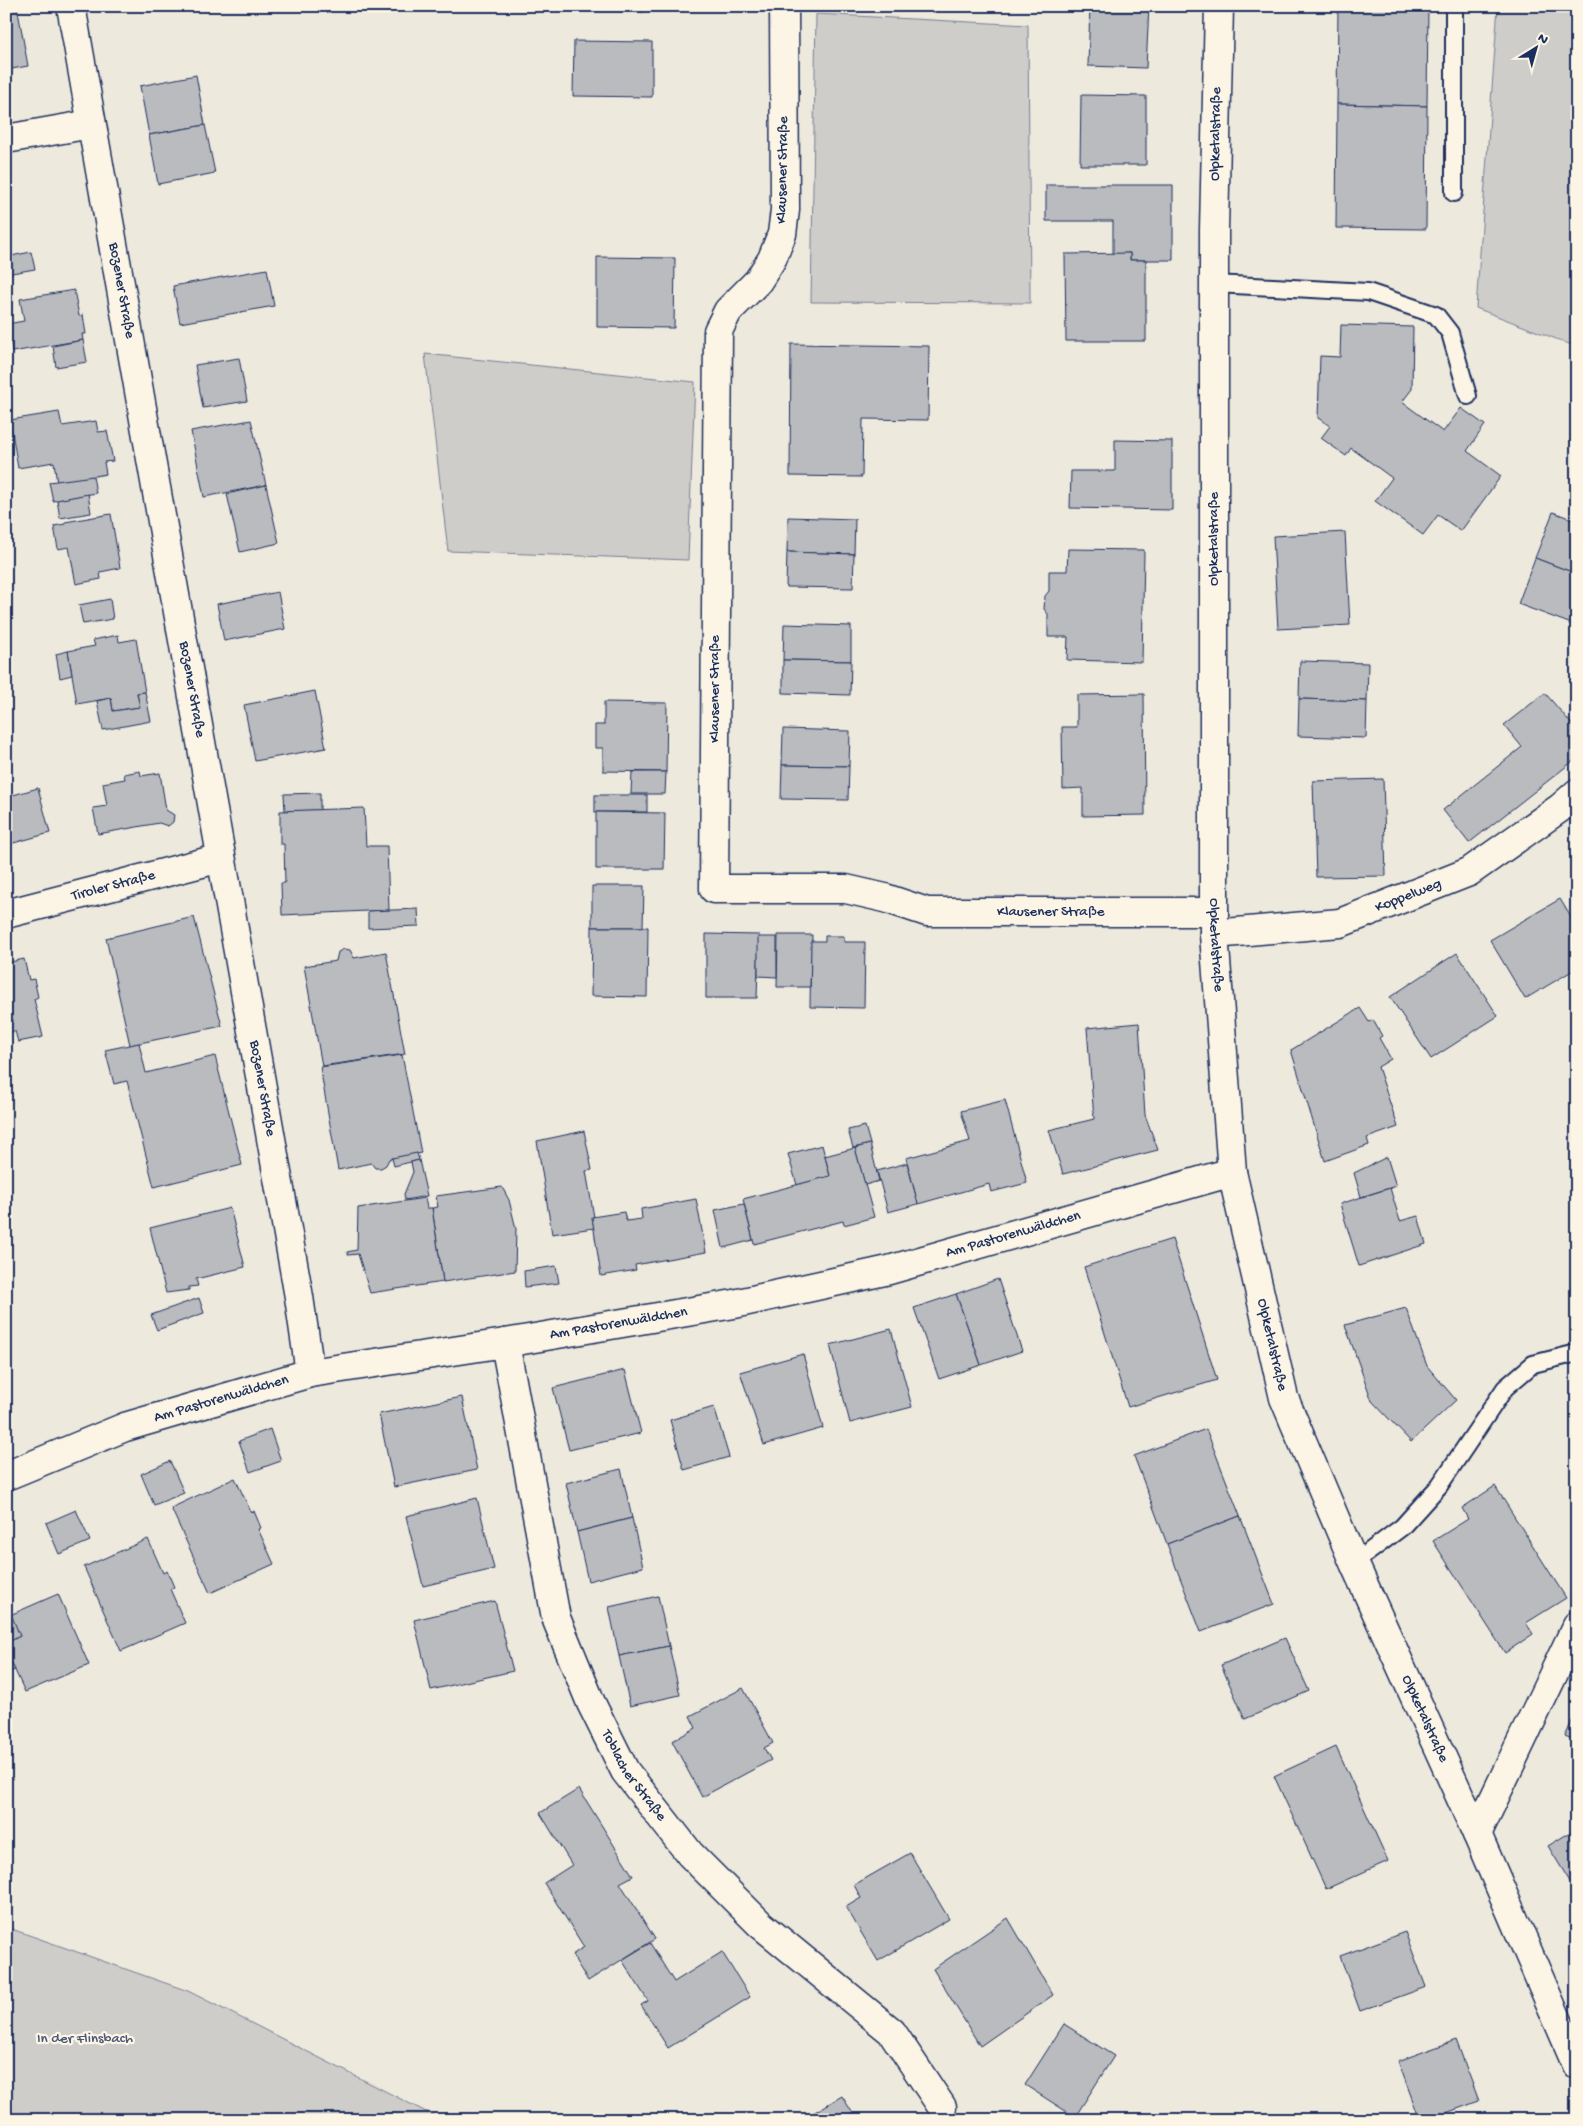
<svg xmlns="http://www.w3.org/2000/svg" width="1583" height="2126" viewBox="0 0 1583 2126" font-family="'Gochi Hand',sans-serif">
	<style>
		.green { fill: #cfcdca; stroke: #757e94 }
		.building { fill: #babbbe; stroke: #1b2f5e }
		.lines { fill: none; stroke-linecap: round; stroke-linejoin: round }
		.service-casing { stroke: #1b2f5e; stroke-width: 20 }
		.minor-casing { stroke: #1b2f5e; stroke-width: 31 }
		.tertiary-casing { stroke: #1b2f5e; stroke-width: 31 }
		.service { stroke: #fcf5e5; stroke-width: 16 }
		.minor { stroke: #fcf5e5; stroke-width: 28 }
		.tertiary { stroke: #fcf5e5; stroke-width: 28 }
		.labels { text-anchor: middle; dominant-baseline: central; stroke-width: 4.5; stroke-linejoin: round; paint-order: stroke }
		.street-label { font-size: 15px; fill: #1b2f5e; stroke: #fcf5e5 }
		.park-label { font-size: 15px; fill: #485679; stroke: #fcf5e5 }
	</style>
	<rect width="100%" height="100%" fill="#eee9dd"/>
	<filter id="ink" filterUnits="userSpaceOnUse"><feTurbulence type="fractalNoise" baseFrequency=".02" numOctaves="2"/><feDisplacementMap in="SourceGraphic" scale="10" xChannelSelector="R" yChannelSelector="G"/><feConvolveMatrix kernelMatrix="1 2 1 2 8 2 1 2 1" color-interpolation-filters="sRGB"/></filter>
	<g filter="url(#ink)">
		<g class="green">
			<polygon points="1498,6 1577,6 1577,347 1476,308"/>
			<polygon points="816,14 1028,25 1030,303 811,302"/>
			<polygon points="425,354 695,382 688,560 448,551"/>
			<polygon points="6,1927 188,1991 442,2120 6,2120"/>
		</g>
		<g class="building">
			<polygon points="6,6 17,6 28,66 6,70 11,98 6,98"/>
			<polygon points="575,6 644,6 644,12 575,9"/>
			<polygon points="1090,6 1149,6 1146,68 1088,66"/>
			<polygon points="1338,6 1428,6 1427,106 1337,104"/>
			<polygon points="574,41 652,42 652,97 573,96"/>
			<polygon points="196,75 205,125 149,135 140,86"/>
			<polygon points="1081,95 1146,96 1146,165 1080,165"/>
			<polygon points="1337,104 1427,106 1426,229 1336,228"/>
			<polygon points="205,125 215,173 158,184 149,135"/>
			<polygon points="1046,185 1173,185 1173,260 1130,260 1130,253 1113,254 1113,221 1046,221"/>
			<polygon points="31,252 35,269 6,274 6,257"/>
			<polygon points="1130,253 1130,260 1146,260 1146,341 1066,341 1065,254"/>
			<polygon points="597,257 675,258 674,328 597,327"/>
			<polygon points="267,269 274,306 180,323 173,286"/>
			<polygon points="74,290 79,316 83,315 86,334 82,334 83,340 12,352 7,324 24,321 20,299"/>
			<polygon points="1341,325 1413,327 1412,389 1402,402 1443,432 1461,408 1485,425 1467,451 1501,476 1461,531 1438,515 1423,535 1375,501 1392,478 1351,448 1346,456 1321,438 1330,426 1318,418 1320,356 1340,357"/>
			<polygon points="83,340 87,362 56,367 53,346"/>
			<polygon points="791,344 929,346 928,420 863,419 862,477 790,476"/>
			<polygon points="239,358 247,401 203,408 195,365"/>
			<polygon points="59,412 62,426 96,421 98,432 107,431 113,461 104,462 106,474 57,483 54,462 18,468 10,420"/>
			<polygon points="251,420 266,485 204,497 191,431"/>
			<polygon points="1115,440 1172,441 1172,510 1070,508 1071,471 1115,471"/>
			<polygon points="93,476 96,493 53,501 49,482"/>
			<polygon points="266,485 279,543 240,552 227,494"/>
			<polygon points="88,494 91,513 60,518 57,500"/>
			<polygon points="1553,512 1577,521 1577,574 1535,558"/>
			<polygon points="111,514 120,568 100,572 101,579 76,584 69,547 58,549 54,526 65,524 65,522"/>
			<polygon points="788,517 855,519 854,554 787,552"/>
			<polygon points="1345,532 1350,625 1278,629 1273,536"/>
			<polygon points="1068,549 1144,550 1142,662 1067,660 1068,637 1048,637 1048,614 1044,609 1045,596 1049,591 1049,571 1067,571"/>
			<polygon points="787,552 854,554 853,588 786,587"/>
			<polygon points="1535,558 1577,574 1577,626 1518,604"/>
			<polygon points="278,592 285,629 224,641 217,604"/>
			<polygon points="110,599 113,619 83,624 79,605"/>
			<polygon points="784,624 851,626 851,661 783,660"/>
			<polygon points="118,635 119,642 136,639 145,692 137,693 140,707 113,711 111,698 77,704 68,651 95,646 93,640"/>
			<polygon points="68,651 72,675 60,678 56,654"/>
			<polygon points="783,660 851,661 850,695 783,693"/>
			<polygon points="1300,661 1368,663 1367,701 1299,699"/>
			<polygon points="315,691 326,748 255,761 244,705"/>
			<polygon points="145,692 151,721 103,730 97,701 111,698 113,711 140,707 137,693"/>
			<polygon points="1545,693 1577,730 1577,758 1469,843 1443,810 1522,747 1504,725"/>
			<polygon points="1144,694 1145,815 1083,816 1083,788 1063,789 1062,727 1077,727 1077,695"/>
			<polygon points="1299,699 1367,701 1366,738 1298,736"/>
			<polygon points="604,702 667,703 666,772 603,771 603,748 595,748 595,725 604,725"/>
			<polygon points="783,729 850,731 849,766 782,765"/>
			<polygon points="782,765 849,766 848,800 781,799"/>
			<polygon points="140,771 141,776 160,773 166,810 174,815 173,822 168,826 159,823 98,834 93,808 107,806 103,783 125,779 124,774"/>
			<polygon points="632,772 666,772 665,794 631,794"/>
			<polygon points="1383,779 1386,876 1316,877 1313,781"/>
			<polygon points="38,788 50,833 6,845 6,797"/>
			<polygon points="320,793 320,810 285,811 284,794"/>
			<rect x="595" y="795" width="52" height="17"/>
			<polygon points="364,808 366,846 387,846 389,910 282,915 281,883 285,883 284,844 280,844 280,811"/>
			<polygon points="596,812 665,813 664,869 596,869"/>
			<polygon points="592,886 644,886 643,927 592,927"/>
			<polygon points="1560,899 1577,927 1577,968 1525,999 1490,940"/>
			<polygon points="418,909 419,926 368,928 368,911"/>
			<polygon points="194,917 222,1026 130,1045 106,938"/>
			<polygon points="592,927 648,927 647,997 591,996"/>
			<polygon points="706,934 759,935 757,998 706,998"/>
			<polygon points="778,935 812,935 810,987 777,987"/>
			<polygon points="825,936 844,936 844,942 865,942 864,1008 810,1007 811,941 825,941"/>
			<polygon points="758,937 777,937 777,977 758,976"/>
			<polygon points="344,949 350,950 354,958 386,952 405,1054 322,1066 304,966 336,961 338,952"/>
			<polygon points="1457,953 1498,1016 1431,1059 1390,997"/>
			<polygon points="24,959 29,980 34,979 38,997 34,999 43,1037 18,1042 15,1031 6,1033 6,963"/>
			<polygon points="1360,1008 1369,1022 1373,1020 1382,1036 1379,1038 1391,1059 1378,1067 1398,1127 1367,1138 1369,1145 1325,1161 1291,1050"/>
			<polygon points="1139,1023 1145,1115 1158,1150 1063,1174 1049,1130 1094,1119 1087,1028"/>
			<polygon points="139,1043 146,1073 215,1056 242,1165 154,1187 127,1081 114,1084 105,1050"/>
			<polygon points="402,1055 421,1153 389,1159 386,1165 381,1168 375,1168 371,1163 338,1170 320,1067"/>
			<polygon points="1005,1100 1027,1183 991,1192 989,1184 918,1204 906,1158 970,1141 961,1111"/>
			<polygon points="865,1126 870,1144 853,1148 848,1130"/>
			<polygon points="584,1131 592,1170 586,1171 594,1217 592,1217 594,1228 552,1234 537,1141"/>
			<polygon points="870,1144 879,1181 865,1185 855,1148"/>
			<polygon points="822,1145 830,1176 797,1185 788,1154"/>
			<polygon points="855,1148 874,1217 844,1225 843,1221 754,1244 743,1199 830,1176 825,1156"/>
			<polygon points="417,1153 419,1160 394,1166 392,1158"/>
			<polygon points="1387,1157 1396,1186 1361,1197 1354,1173"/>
			<polygon points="419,1160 427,1196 405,1200 404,1194 413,1172 411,1162"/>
			<polygon points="907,1163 918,1204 888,1212 877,1171"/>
			<polygon points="502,1187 509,1200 516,1229 515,1271 443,1282 432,1208 438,1207 436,1196"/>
			<polygon points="1390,1188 1400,1221 1418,1216 1426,1244 1359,1266 1340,1204"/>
			<polygon points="425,1198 427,1208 432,1208 443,1282 370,1293 358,1254 348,1255 347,1252 357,1250 358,1208"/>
			<polygon points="696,1199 706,1252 635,1265 636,1270 601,1276 592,1217 624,1212 626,1221 642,1219 641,1209"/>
			<polygon points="744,1204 753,1240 723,1248 715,1210"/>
			<polygon points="230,1208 245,1267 196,1279 198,1286 189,1287 189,1290 166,1293 150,1228"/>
			<polygon points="1172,1239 1217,1380 1128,1407 1084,1267"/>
			<polygon points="556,1266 559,1283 525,1287 524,1271"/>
			<polygon points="998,1279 1022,1351 981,1365 956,1294"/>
			<polygon points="1577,1282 1577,1296 1571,1292"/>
			<polygon points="956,1294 981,1365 939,1379 914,1308"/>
			<polygon points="199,1298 204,1313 157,1330 151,1315"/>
			<polygon points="1406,1308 1427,1366 1456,1400 1411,1442 1372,1401 1345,1325"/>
			<polygon points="891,1329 912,1407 850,1423 830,1345"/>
			<polygon points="803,1354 823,1428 764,1445 740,1372"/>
			<polygon points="625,1370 641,1433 569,1450 553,1388"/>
			<polygon points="462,1397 477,1470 394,1487 379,1414"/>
			<polygon points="714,1407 729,1457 684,1470 670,1420"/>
			<polygon points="270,1429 281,1461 250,1472 239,1441"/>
			<polygon points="1206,1429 1240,1516 1167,1544 1134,1456"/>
			<polygon points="170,1461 184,1493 154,1505 141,1474"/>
			<polygon points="621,1469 632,1518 577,1532 566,1483"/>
			<polygon points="235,1478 251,1512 254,1511 261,1528 258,1529 274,1564 210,1593 171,1508"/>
			<polygon points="1495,1486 1566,1598 1526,1623 1533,1634 1505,1653 1433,1541 1468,1519 1462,1508"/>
			<polygon points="477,1498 494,1569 423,1586 406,1516"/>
			<polygon points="76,1510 90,1541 59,1554 46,1523"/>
			<polygon points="1240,1516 1274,1604 1201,1632 1167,1544"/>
			<polygon points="632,1518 643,1567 588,1581 577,1532"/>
			<polygon points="148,1539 163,1573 167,1571 174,1587 170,1589 185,1623 121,1651 84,1567"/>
			<polygon points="58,1594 89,1665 25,1692 6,1651 6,1643 20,1636 10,1615"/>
			<polygon points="658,1596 669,1646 619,1656 609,1607"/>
			<polygon points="495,1601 513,1671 431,1690 414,1620"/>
			<polygon points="6,1602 20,1636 6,1643"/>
			<polygon points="1285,1638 1309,1691 1245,1719 1221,1665"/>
			<polygon points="669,1646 680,1695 630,1706 619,1656"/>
			<polygon points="6,1651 15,1670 6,1673"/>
			<polygon points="743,1688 773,1743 764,1748 771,1760 702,1797 672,1741 696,1728 690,1716"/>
			<polygon points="1577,1710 1577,1742 1565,1737"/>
			<polygon points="1336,1747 1388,1861 1326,1889 1274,1776"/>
			<polygon points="579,1789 633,1876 620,1883 655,1939 588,1981 572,1955 584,1947 544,1883 572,1865 540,1813"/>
			<polygon points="1577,1828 1577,1893 1548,1846"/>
			<polygon points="910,1853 949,1919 878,1961 846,1907 861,1898 854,1885"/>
			<polygon points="1008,1918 1053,1995 980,2046 933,1969"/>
			<polygon points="1405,1932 1426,1987 1360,2011 1340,1956"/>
			<polygon points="650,1943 674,1982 722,1952 750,1997 668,2048 641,2005 648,2001 622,1960"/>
			<polygon points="1064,2024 1114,2056 1075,2117 1025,2085"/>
			<polygon points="1456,2040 1479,2101 1427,2120 1420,2120 1398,2061"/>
			<polygon points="842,2096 857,2120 810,2120 808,2116"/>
		</g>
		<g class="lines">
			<g class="service-casing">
				<g id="service">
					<polyline points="1454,193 1454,6"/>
					<polyline points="1214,284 1368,292 1436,315 1450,333 1468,396"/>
					<polyline points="1354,1563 1402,1527 1439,1486 1505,1388 1533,1364 1577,1353"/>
				</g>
			</g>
			<g class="minor-casing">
				<g id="minor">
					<path id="s1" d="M 71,6 L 299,1297 L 310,1373"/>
					<path id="s2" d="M 784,6 L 785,210 L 782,234 L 772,259 L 758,281 L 728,311 L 718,331 L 714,889 L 846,889 L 885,898 L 927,912 L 1214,912"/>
					<polyline points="6,139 91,124"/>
					<path id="s3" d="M 6,914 L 221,858"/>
					<path id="s4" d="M 1214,934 L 1340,923 L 1469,872 L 1560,808 L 1577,793"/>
					<path id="s5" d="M 505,1343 L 556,1618 L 591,1703 L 625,1771 L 690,1854 L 760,1924 L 892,2032 L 942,2107"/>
					<path id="s6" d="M 6,1476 L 125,1427 L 310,1373 L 505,1343 L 734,1304 L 889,1270 L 1232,1172"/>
					<polyline points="1477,1834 1577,1625"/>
				</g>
			</g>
			<g class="tertiary-casing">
				<g id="tertiary">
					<path id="s7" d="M 1219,6 L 1214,230 L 1214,934 L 1232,1172 L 1284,1398 L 1354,1563 L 1477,1834 L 1577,2065"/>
				</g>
			</g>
			<use href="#service" class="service"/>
			<use href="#minor" class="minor"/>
			<use href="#tertiary" class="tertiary"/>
		</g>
	</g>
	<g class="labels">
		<g class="street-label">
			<text transform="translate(1216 134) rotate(-89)">Olpketalstraße</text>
			<text transform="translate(783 170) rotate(-89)">Klausener Straße</text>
			<text stroke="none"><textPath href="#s1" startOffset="289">Bozener Straße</textPath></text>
			<text transform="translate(1214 539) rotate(-90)">Olpketalstraße</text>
			<text stroke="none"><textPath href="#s1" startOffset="694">Bozener Straße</textPath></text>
			<text transform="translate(715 689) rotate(-90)">Klausener Straße</text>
			<text stroke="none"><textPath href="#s3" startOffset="111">Tiroler Straße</textPath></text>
			<text stroke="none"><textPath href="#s4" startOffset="200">Koppelweg</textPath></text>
			<text stroke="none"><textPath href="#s2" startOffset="1244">Klausener Straße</textPath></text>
			<text stroke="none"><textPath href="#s7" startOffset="939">Olpketalstraße</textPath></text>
			<text stroke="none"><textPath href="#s1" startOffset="1099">Bozener Straße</textPath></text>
			<text stroke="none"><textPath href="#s6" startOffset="1039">Am Pastorenwäldchen</textPath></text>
			<text stroke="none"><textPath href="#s6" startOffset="634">Am Pastorenwäldchen</textPath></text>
			<text stroke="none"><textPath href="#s7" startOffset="1344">Olpketalstraße</textPath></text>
			<text stroke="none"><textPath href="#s6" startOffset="229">Am Pastorenwäldchen</textPath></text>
			<text stroke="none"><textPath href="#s7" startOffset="1749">Olpketalstraße</textPath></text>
			<text stroke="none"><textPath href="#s5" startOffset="456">Toblacher Straße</textPath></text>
		</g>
		<g class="park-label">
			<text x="85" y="2039">In der Flinsbach</text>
		</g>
	</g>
	<rect width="1583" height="2126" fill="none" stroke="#fcf5e5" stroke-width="25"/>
	<rect x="12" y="12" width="1558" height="2101" fill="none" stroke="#1b2f5e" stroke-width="2" filter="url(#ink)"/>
	<g transform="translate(1536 48) rotate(37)" stroke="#fcf5e5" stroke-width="4" paint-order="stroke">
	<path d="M0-4L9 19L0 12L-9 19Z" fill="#1b2f5e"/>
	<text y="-8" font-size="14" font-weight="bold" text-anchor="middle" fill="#1b2f5e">N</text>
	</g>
</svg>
